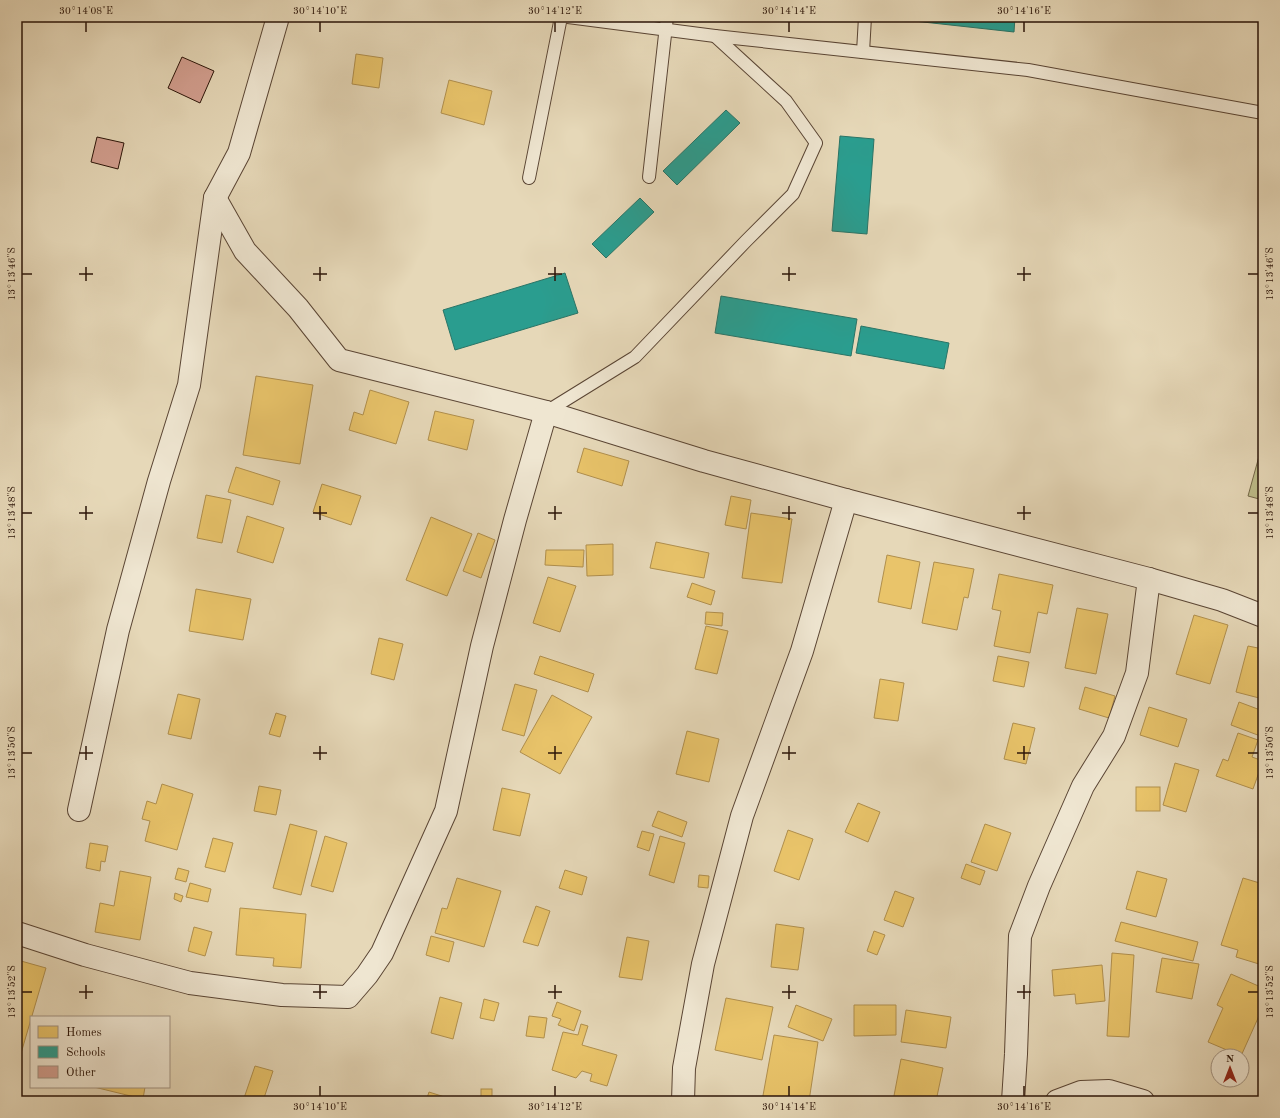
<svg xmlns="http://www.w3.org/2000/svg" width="1280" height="1118" viewBox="0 0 1280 1118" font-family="'Old Standard TT',serif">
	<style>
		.green { fill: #bdbc89; stroke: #746848 }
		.homes { fill: #e9c46a; stroke: #b08f4d }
		.schools { fill: #2a9d8f; stroke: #2a7466 }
		.building { fill: #d39f90; stroke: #2b1408 }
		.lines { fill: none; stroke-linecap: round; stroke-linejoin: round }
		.lane-casing { stroke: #5a4534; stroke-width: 14 }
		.street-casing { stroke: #5a4534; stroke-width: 24 }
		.lane { stroke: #efe6d1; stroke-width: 12 }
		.street { stroke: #efe6d1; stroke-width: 22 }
		.ticks { fill: none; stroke: #2b1408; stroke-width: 1.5 }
		.neatline { fill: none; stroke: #2b1408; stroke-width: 1.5 }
		.ticks-label { font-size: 10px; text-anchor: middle; fill: #2b1408 }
	</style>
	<rect width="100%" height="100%" fill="#e6d8b8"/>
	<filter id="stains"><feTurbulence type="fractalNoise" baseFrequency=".005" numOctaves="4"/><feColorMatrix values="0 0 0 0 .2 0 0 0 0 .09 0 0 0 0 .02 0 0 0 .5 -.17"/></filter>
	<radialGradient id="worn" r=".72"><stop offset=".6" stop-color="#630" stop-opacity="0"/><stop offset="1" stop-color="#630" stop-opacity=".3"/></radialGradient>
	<polygon class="green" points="1263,442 1263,500 1248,496"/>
	<g class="homes">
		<polygon points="356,54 383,58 379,88 352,84"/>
		<polygon points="449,80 492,91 484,125 441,113"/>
		<polygon points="256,376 313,385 300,464 243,455"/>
		<polygon points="370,390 409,402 396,444 349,430 354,412 363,415"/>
		<polygon points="435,411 474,420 467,450 428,440"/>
		<polygon points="584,448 629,461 622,486 577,472"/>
		<polygon points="236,467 280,481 273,505 228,492"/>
		<polygon points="322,484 361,496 351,525 313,512"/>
		<polygon points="206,495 231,500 222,543 197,538"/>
		<polygon points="731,496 751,500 746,529 725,525"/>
		<polygon points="751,513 792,519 782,583 742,578"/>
		<polygon points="247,516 284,528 273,563 237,552"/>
		<polygon points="431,517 472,534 447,596 406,580"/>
		<polygon points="478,533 495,540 481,578 463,571"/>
		<polygon points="656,542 709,553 704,578 650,568"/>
		<polygon points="613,544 613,575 587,576 586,545"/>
		<polygon points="546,550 584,550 583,567 545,565"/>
		<polygon points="887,555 920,562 911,609 878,602"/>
		<polygon points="934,562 974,569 968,598 964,597 957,630 922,623"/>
		<polygon points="999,574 1053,585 1047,614 1038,612 1030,653 994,646 1001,611 992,609"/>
		<polygon points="548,577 576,586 560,632 533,623"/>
		<polygon points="692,583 715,591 711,605 687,597"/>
		<polygon points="196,589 251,599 243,640 189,631"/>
		<polygon points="1077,608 1108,614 1096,674 1065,668"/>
		<polygon points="706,612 723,613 722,626 705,624"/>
		<polygon points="1194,615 1228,625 1210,684 1176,674"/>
		<polygon points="706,626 728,631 717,674 695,669"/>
		<polygon points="379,638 403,644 394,680 371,674"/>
		<polygon points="1248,646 1263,649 1263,699 1236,692"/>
		<polygon points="540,656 594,674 588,692 534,674"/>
		<polygon points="998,656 1029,662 1024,687 993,681"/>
		<polygon points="880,679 904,683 898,721 874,718"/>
		<polygon points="515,684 537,690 524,736 502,730"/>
		<polygon points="1085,687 1115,696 1109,718 1079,709"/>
		<polygon points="178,694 200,699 191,739 168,734"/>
		<polygon points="552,695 592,717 560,774 520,752"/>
		<polygon points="1239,702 1263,711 1263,737 1231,725"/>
		<polygon points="1149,707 1187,719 1178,747 1140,735"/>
		<polygon points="276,713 286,716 280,737 269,734"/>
		<polygon points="1013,723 1035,728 1026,764 1004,759"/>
		<polygon points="687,731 719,739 709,782 676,774"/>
		<polygon points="1238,733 1258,740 1252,757 1263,761 1253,789 1216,776 1223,759 1228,761"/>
		<polygon points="1175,763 1199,770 1186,812 1163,805"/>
		<polygon points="162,784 193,794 177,850 145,841 150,821 142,819 147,801 156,804"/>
		<polygon points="259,786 281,790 276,815 254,811"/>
		<rect x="1136" y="787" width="24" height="24"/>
		<polygon points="502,788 530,794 520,836 493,830"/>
		<polygon points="858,803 880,812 868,842 845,832"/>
		<polygon points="658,811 687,822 682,837 652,826"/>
		<polygon points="290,824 317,831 301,895 273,888"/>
		<polygon points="985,824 1011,833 997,871 971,862"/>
		<polygon points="788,830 813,839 799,880 774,871"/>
		<polygon points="642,831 654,834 649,851 637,847"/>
		<polygon points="325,836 347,843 333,892 311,886"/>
		<polygon points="660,836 685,843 674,883 649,875"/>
		<polygon points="213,838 233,843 225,872 205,867"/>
		<polygon points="90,843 108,846 105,862 101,861 100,871 86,868"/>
		<polygon points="966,864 985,871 980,885 961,878"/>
		<polygon points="178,868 189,871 186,882 175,879"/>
		<polygon points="565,870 587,877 582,895 559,888"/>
		<polygon points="120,871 151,877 140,940 95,932 100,903 114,906"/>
		<polygon points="1137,871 1167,879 1156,917 1126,909"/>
		<polygon points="699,875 709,876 708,888 698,887"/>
		<polygon points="457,878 501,891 484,947 435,933 442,908 447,909"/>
		<polygon points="1243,878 1263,884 1263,953 1259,964 1236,957 1238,950 1221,945"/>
		<polygon points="190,883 211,889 208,902 186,897"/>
		<polygon points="895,891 914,898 903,927 884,920"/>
		<polygon points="175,893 183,896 181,902 174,899"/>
		<polygon points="536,906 550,911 538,946 523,942"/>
		<polygon points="240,908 306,914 301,968 273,966 274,958 236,955"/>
		<polygon points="1121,922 1198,942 1193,961 1115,941"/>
		<polygon points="776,924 804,928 798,970 771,967"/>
		<polygon points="194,927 212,932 205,956 188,951"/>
		<polygon points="874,931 885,935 877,955 867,951"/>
		<polygon points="431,936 454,942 449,962 426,955"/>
		<polygon points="627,937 649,941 642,980 619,977"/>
		<polygon points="1112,953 1134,955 1129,1037 1107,1036"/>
		<polygon points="1162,958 1199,964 1192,999 1156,992"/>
		<polygon points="21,961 46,968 17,1067 17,973"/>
		<polygon points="1102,965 1105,1001 1076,1004 1075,994 1054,996 1052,970"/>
		<polygon points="1231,974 1263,988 1263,1007 1241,1056 1208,1042 1223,1008 1217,1005"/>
		<polygon points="440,997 462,1003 453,1039 431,1033"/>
		<polygon points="726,998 773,1007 762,1060 715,1050"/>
		<polygon points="484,999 499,1003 494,1021 480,1018"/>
		<polygon points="557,1002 581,1011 574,1031 558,1025 561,1019 552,1016"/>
		<polygon points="796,1005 832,1019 823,1041 788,1027"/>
		<polygon points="854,1005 896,1005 896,1035 854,1036"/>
		<polygon points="906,1010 951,1017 946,1048 901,1042"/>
		<polygon points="529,1016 547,1018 544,1038 526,1036"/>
		<polygon points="581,1024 588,1026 582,1045 617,1055 607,1086 590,1081 592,1074 582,1071 576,1078 552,1070 563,1032 578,1035"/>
		<polygon points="774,1035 818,1042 809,1101 762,1101"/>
		<polygon points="901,1059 943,1068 936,1101 893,1101"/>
		<polygon points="255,1066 273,1071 263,1101 243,1101"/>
		<polygon points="94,1087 145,1087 143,1099"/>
		<rect x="481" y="1089" width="11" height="9"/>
		<polygon points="429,1092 451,1099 450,1101 426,1101"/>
	</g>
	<g class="schools">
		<polygon points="905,17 1015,17 1014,32 905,20"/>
		<polygon points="726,110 740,123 677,185 663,171"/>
		<polygon points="840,136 874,139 867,234 832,231"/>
		<polygon points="640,198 654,212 606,258 592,244"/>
		<polygon points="565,273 578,313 455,350 443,310"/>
		<polygon points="721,296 857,319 851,356 715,333"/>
		<polygon points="861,326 949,343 944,369 856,353"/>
	</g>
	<g class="building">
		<polygon points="182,57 214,71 200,103 168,88"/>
		<polygon points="97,137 124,143 118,169 91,162"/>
	</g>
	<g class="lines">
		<g class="lane-casing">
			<g id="lane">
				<polyline points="568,17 715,36 1028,70 1263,113"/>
				<polyline points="863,52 865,17"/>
				<polyline points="649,177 667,17"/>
				<polyline points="529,178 561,17"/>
				<polyline points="546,412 635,357 746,241 793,194 816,143 786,101 715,36"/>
			</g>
		</g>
		<g class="street-casing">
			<g id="street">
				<polyline points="215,198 245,251 298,308 339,360 546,412 704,461 846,500 1149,579 1222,600 1263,616"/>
				<polyline points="79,810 118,630 159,481 189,385 215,198 239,153 278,17"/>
				<polyline points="17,933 85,955 190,983 282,995 348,997 367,975 382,953 446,811 482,646 515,520 546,412"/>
				<polyline points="683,1101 684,1068 703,964 742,816 802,651 846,500"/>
				<polyline points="1013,1101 1016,1054 1020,936 1039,886 1083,786 1114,736 1137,673 1149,579"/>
				<polyline points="1057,1101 1081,1092 1109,1091 1143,1101"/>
			</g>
		</g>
		<use href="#lane" class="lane"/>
		<use href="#street" class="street"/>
	</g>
	<path class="ticks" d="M 86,22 L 86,32M 320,22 L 320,32M 555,22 L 555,32M 789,22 L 789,32M 1024,22 L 1024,32M 86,267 L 86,281M 320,267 L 320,281M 555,267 L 555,281M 789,267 L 789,281M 1024,267 L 1024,281M 22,274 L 32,274M 79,274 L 93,274M 313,274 L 327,274M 548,274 L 562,274M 782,274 L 796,274M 1017,274 L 1031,274M 1248,274 L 1258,274M 86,506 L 86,520M 320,506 L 320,520M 555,506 L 555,520M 789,506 L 789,520M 1024,506 L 1024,520M 22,513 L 32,513M 79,513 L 93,513M 313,513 L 327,513M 548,513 L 562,513M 782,513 L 796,513M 1017,513 L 1031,513M 1248,513 L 1258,513M 86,746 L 86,760M 320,746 L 320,760M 555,746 L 555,760M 789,746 L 789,760M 1024,746 L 1024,760M 22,753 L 32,753M 79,753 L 93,753M 313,753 L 327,753M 548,753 L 562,753M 782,753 L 796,753M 1017,753 L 1031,753M 1248,753 L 1258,753M 86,985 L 86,999M 320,985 L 320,999M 555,985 L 555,999M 789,985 L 789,999M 1024,985 L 1024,999M 22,992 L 32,992M 79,992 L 93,992M 313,992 L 327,992M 548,992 L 562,992M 782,992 L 796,992M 1017,992 L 1031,992M 1248,992 L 1258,992M 320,1086 L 320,1096M 555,1086 L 555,1096M 789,1086 L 789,1096M 1024,1086 L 1024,1096"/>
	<rect width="1280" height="1118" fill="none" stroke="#e6d8b8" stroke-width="44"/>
	<rect x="30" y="1016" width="140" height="72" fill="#efe6d1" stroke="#a19281"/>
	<rect x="38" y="1026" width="20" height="12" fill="#e9c46a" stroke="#a19281"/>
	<text x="66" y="1036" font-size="12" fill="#2b1408">Homes</text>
	<rect x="38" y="1046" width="20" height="12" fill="#2a9d8f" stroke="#a19281"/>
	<text x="66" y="1056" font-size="12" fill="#2b1408">Schools</text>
	<rect x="38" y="1066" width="20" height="12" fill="#d39f90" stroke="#a19281"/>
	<text x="66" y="1076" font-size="12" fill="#2b1408">Other</text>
	<g transform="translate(1230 1068)"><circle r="19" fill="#efe6d1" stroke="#a19281"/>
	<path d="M0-3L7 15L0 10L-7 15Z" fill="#8f2418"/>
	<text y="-6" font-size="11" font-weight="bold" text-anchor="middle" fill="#2b1408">N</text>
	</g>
	<rect x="22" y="22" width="1236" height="1074" class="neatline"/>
	<g class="ticks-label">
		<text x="86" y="14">30°14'08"E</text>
		<text x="320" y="14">30°14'10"E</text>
		<text x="555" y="14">30°14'12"E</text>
		<text x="789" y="14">30°14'14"E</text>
		<text x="1024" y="14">30°14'16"E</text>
		<text transform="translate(11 274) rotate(-90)" y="4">13°13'46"S</text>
		<text transform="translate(1269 274) rotate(-90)" y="4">13°13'46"S</text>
		<text transform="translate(11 513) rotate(-90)" y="4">13°13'48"S</text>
		<text transform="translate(1269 513) rotate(-90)" y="4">13°13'48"S</text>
		<text transform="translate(11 753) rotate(-90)" y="4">13°13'50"S</text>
		<text transform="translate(1269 753) rotate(-90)" y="4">13°13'50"S</text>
		<text transform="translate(11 992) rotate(-90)" y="4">13°13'52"S</text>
		<text transform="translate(1269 992) rotate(-90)" y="4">13°13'52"S</text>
		<text x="320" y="1110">30°14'10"E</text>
		<text x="555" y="1110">30°14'12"E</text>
		<text x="789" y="1110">30°14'14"E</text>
		<text x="1024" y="1110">30°14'16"E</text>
	</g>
	<rect width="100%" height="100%" filter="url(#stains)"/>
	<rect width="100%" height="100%" fill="url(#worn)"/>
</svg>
